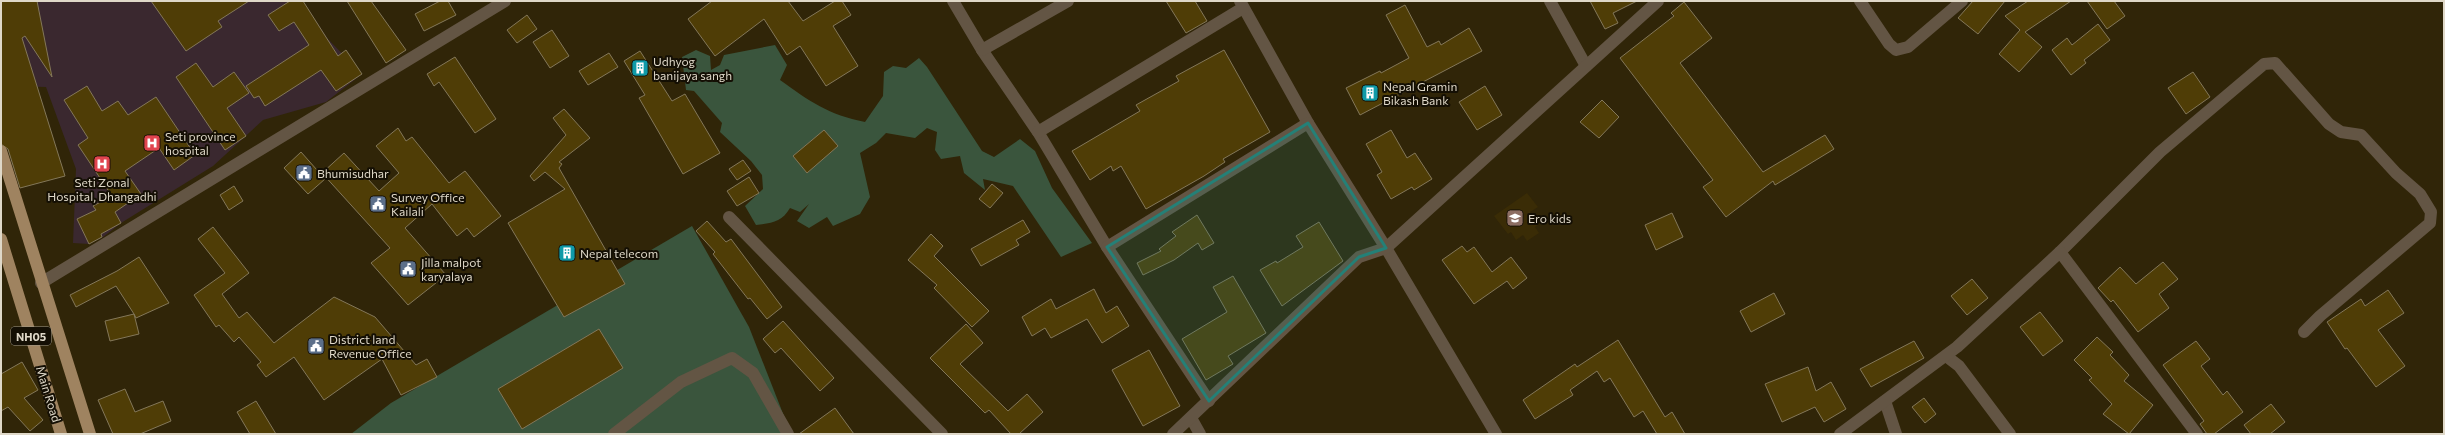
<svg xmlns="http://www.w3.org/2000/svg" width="2445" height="435" viewBox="0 0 2445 435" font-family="Commissioner,sans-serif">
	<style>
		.built { fill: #3a2c06 }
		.medical { fill: #3a282f }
		.green { fill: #3a553d }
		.building { fill: #4f3d06; stroke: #837759 }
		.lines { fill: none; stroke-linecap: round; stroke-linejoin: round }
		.minor { stroke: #635544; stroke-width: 12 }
		.major { stroke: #9f8360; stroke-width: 12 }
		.marked { fill: #248077; fill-opacity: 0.2; stroke: #248077; stroke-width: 3; stroke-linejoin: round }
		.labels { text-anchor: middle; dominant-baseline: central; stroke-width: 4; stroke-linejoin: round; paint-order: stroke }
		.shield { fill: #140f04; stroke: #a29c8d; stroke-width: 1 }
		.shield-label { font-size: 11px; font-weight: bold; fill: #dfd8c8 }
		.poi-label { font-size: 12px; fill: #dfd8c8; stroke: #140f04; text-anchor: start }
		.street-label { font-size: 12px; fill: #dfd8c8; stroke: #140f04 }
	</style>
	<rect width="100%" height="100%" fill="#302508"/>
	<polygon class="built" points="1527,193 1538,207 1530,212 1535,219 1542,215 1545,219 1535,227 1539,233 1527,241 1523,235 1516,240 1511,232 1508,234 1494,216"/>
	<polygon class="medical" points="1,1 303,1 327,38 362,74 326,102 263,120 213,166 121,223 103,237 89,244 73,243 76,169 46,87 11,86"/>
	<g class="green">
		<path d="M 775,45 L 787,65 L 780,80 C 809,101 829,115 865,122 L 883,96 L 884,72 L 893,66 L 906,68 L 919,58 L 927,67 L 982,151 L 994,157 L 1020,139 L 1035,151 L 1052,188 L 1092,243 L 1061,257 L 1013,186 L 983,179 L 985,190 L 964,173 L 960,156 L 941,159 L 935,150 L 937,132 L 927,128 L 915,138 L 886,133 L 876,143 L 860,153 L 870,197 L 860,214 L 833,226 L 827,217 L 809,228 L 797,221 L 809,204 L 800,212 L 790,208 C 782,222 772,223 756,225 L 745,206 L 763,189 L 762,175 L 751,161 L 720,132 L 722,123 L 694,91 L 686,90 L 682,57 L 696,50 L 710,56 L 711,70 L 720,65 L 724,55 Z"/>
		<polygon points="692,226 749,327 791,434 351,434 391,403"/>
	</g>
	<g class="building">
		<polygon points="1,1 37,1 52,77 25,36 22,38 65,176 20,188 8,149 1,144"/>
		<polygon points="151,1 249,1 218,21 222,27 186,51"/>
		<polygon points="290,1 303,1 338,56 346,50 362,74 336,91 321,70 265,106 259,96 254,98 246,86 309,45 294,22 279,31 268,15"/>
		<polygon points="347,1 371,1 406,50 386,63"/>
		<polygon points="440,1 448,1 456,15 424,31 415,14"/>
		<polygon points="712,1 788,1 803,21 835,1 842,1 851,15 833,26 858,66 826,86 800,46 787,55 764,19 715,56 688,19"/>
		<polygon points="1166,1 1195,1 1207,21 1186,33"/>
		<polygon points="1590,1 1637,1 1613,13 1618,23 1605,29"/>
		<polygon points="1973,1 2005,1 1978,34 1958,18"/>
		<polygon points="2028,1 2071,1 2025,32 2042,47 2019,72 1999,54 2020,30 2005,16"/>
		<polygon points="2087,1 2114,1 2125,16 2107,29"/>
		<polygon points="1684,2 1712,38 1680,63 1763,172 1825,135 1834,149 1775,185 1773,181 1726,217 1703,187 1713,180 1620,58 1674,16 1671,13"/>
		<polygon points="1405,5 1427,47 1439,41 1441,45 1469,28 1482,51 1360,115 1346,88 1380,71 1381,73 1409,58 1386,15"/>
		<polygon points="527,15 537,29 517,43 507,30"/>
		<polygon points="2098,24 2110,40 2084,60 2086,63 2071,75 2052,50 2067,38 2072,45"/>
		<polygon points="552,30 569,56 550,68 533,42"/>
		<polygon points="1224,50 1270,132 1223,159 1225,162 1204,176 1146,209 1121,166 1113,171 1111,166 1090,180 1072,151 1140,111 1136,105 1179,81 1176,76"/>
		<polygon points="640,51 672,101 685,94 720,153 683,174 639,98 645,95 624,61"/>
		<polygon points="609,53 618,67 588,85 579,71"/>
		<polygon points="455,57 496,119 475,133 439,82 434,86 427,74"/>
		<polygon points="196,63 213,87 234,72 249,93 227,108 246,136 225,150 176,77"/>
		<polygon points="2193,72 2210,97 2186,114 2168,88"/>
		<polygon points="87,86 102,111 118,101 128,115 156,97 195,155 174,170 159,148 125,171 141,194 115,212 121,223 101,234 102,237 89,244 77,219 96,210 93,206 112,196 78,145 88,138 64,100"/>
		<polygon points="1485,86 1502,115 1477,130 1459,102"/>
		<polygon points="1602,100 1619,117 1599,138 1580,122"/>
		<polygon points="564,109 590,138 559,162 562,164 559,168 625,284 564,317 508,223 565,189 545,172 534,181 530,176 566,135 553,118"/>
		<polygon points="398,128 406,141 412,137 449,183 465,171 501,216 474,237 467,228 457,236 432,204 405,228 446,275 408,305 371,263 390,248 322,173 344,153 379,191 399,173 376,146"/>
		<polygon points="824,130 838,146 807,173 793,156"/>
		<polygon points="1391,130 1407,158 1415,153 1432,179 1414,190 1412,187 1391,199 1377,175 1382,172 1366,144"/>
		<polygon points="301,152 325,179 308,194 284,168"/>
		<polygon points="743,160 751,171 737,180 729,169"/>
		<polygon points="749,177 759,193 737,206 727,191"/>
		<polygon points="992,184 1003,193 990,208 979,199"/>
		<polygon points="234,186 243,201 229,210 220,195"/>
		<polygon points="1672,213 1683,237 1656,250 1645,225"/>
		<polygon points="1197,215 1214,243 1202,250 1198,243 1174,260 1143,275 1137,263 1161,251 1159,249 1176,236 1172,232"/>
		<polygon points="1023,220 1030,232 1016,240 1019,245 981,266 971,249"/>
		<polygon points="707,221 726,242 731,239 782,307 767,319 750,298 748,299 713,254 715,252 696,231"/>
		<polygon points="1319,222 1343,261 1282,306 1260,270 1276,261 1277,263 1303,247 1296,236"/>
		<polygon points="213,227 249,273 222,294 239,318 247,312 274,343 334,297 375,317 416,365 427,359 437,377 401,395 382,359 324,400 294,357 266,377 257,365 261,362 239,337 234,342 219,325 216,327 194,295 225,273 198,239"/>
		<polygon points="931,234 943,246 934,256 989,311 972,327 934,288 937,285 908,260"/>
		<polygon points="1462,246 1467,252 1474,247 1492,272 1511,257 1527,278 1513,289 1507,281 1474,304 1442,260"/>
		<polygon points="139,257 169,303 136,318 134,314 139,334 110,341 105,321 134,314 116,286 76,307 70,295 117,271"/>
		<polygon points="2163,262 2178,279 2159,294 2169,308 2138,332 2113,300 2111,302 2098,288 2120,267 2136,284"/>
		<polygon points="1233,276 1266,333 1228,356 1233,364 1206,380 1182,339 1227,312 1213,287"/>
		<polygon points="1972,279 1988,298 1967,315 1951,296"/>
		<polygon points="1094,289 1106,313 1117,306 1129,326 1102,343 1087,319 1051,338 1045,328 1032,336 1022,317 1051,299 1056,309"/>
		<polygon points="2388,290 2404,313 2378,330 2405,366 2376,387 2347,348 2345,349 2327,322 2361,299 2365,306"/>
		<polygon points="1774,293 1785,314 1751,332 1740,311"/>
		<polygon points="2040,312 2063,341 2043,356 2020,327"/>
		<polygon points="783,321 834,378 820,391 781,348 775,353 763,339"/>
		<polygon points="966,324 983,343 960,364 1008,411 1027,394 1043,412 1019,434 1011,434 989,410 985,413 930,358"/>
		<polygon points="599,329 623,368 522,429 498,389"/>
		<polygon points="2097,337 2113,352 2110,355 2129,375 2124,381 2153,405 2129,434 2103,414 2112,404 2089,380 2092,378 2074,360"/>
		<polygon points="1618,340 1665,417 1672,412 1685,434 1657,434 1643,411 1634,417 1610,378 1604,382 1597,371 1570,390 1573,395 1535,419 1523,400 1575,364 1577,367"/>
		<polygon points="1914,341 1924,358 1871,387 1860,369"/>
		<polygon points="2196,341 2210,359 2201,366 2223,395 2227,391 2243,412 2214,434 2207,434 2200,424 2204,421 2163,365"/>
		<polygon points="1149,350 1180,406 1143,426 1112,370"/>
		<polygon points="22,362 38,390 24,398 43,420 30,431 8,407 1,411 1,374"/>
		<polygon points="1808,367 1816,391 1831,382 1846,409 1824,422 1815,407 1782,422 1765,384"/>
		<polygon points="125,389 135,412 163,401 171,421 140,434 113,434 98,400"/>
		<polygon points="1924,398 1936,414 1925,423 1912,407"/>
		<polygon points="256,401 276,434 250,434 237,412"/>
		<polygon points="2271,404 2285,422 2270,434 2251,434 2244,425"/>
		<polygon points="835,408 854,434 799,434"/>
	</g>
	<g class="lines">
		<g class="minor">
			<polyline points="953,1 982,50 1038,132 1107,247 1209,401"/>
			<polyline points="1240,1 1308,123 1386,248 1496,434"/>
			<polyline points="1550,1 1586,66"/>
			<polyline points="1860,1 1889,44 1896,50 1908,47 1962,1"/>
			<polyline points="982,50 1068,1"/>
			<polyline points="1038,132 1243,8"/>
			<polyline points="729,217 942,434"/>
			<polyline points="1107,247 1308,123"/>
			<polyline points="2060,252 2160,152 2264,64 2275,63 2329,124 2341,132 2361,135 2396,173 2420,194 2431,212 2430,223 2320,316 2304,332"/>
			<polyline points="41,283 505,1"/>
			<polyline points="1946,356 1959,366 2010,434"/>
			<polyline points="1885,401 1896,434"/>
			<polyline points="1191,418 1200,434"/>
			<polyline points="614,434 681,382 732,358 753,373 788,434"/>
			<polyline points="1173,434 1359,257 1386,248 1658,1"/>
			<polyline points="1840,434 1957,347 2060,252 2197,434"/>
		</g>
		<g class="major">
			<polyline points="1,151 90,434"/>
			<polyline points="1,239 61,434"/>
		</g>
	</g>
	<path class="marked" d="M 1308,123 L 1386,248 L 1359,257 L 1209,401 L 1107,247 Z"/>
	<defs>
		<g id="building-square" transform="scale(0.9)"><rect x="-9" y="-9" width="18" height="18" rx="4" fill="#0f9aa8" stroke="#140f04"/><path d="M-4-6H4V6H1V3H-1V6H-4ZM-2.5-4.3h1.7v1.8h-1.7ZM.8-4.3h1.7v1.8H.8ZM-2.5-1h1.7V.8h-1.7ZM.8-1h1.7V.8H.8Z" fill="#fff"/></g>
		<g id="hospital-square" transform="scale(0.9)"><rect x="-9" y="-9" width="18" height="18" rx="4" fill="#e0444e" stroke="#140f04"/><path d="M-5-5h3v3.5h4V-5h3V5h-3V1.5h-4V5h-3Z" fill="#fff"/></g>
		<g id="civic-square" transform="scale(0.9)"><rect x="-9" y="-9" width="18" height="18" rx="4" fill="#5c6f8a" stroke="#140f04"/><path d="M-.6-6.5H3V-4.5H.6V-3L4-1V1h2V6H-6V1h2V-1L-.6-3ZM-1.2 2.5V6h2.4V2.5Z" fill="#fff"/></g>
		<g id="school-square" transform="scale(0.9)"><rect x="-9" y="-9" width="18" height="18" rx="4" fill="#8d6e63" stroke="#140f04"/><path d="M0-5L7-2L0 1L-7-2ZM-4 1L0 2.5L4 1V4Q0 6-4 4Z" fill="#fff"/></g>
	</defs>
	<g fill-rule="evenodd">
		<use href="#building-square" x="640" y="68"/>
		<use href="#building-square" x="1370" y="93"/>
		<use href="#hospital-square" x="152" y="143"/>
		<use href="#hospital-square" x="102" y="164"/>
		<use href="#civic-square" x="304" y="173"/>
		<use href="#civic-square" x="378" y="204"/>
		<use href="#school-square" x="1515" y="218"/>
		<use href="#building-square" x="567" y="253"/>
		<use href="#civic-square" x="408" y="269"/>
		<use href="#civic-square" x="316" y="346"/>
	</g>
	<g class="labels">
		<rect class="shield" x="11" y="327" width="40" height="18" rx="3"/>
		<g class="shield-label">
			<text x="31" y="336">NH05</text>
		</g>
		<g class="poi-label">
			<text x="653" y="61">Udhyog<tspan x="653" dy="14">banijaya sangh</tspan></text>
			<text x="1383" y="86">Nepal Gramin<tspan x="1383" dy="14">Bikash Bank</tspan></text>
			<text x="165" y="136">Seti province<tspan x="165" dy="14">hospital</tspan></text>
			<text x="317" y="173">Bhumisudhar</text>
			<text x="102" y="182" text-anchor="middle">Seti Zonal<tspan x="102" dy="14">Hospital, Dhangadhi</tspan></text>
			<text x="391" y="197">Survey Office<tspan x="391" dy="14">Kailali</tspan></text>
			<text x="1528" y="218">Ero kids</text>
			<text x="580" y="253">Nepal telecom</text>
			<text x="421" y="262">Jilla malpot<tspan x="421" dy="14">karyalaya</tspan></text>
			<text x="329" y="339">District land<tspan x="329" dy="14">Revenue Office</tspan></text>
		</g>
		<g class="street-label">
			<text transform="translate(49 394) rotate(73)">Main Road</text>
		</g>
	</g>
	<rect width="2445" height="435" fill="none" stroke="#dfd8c8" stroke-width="4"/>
</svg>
